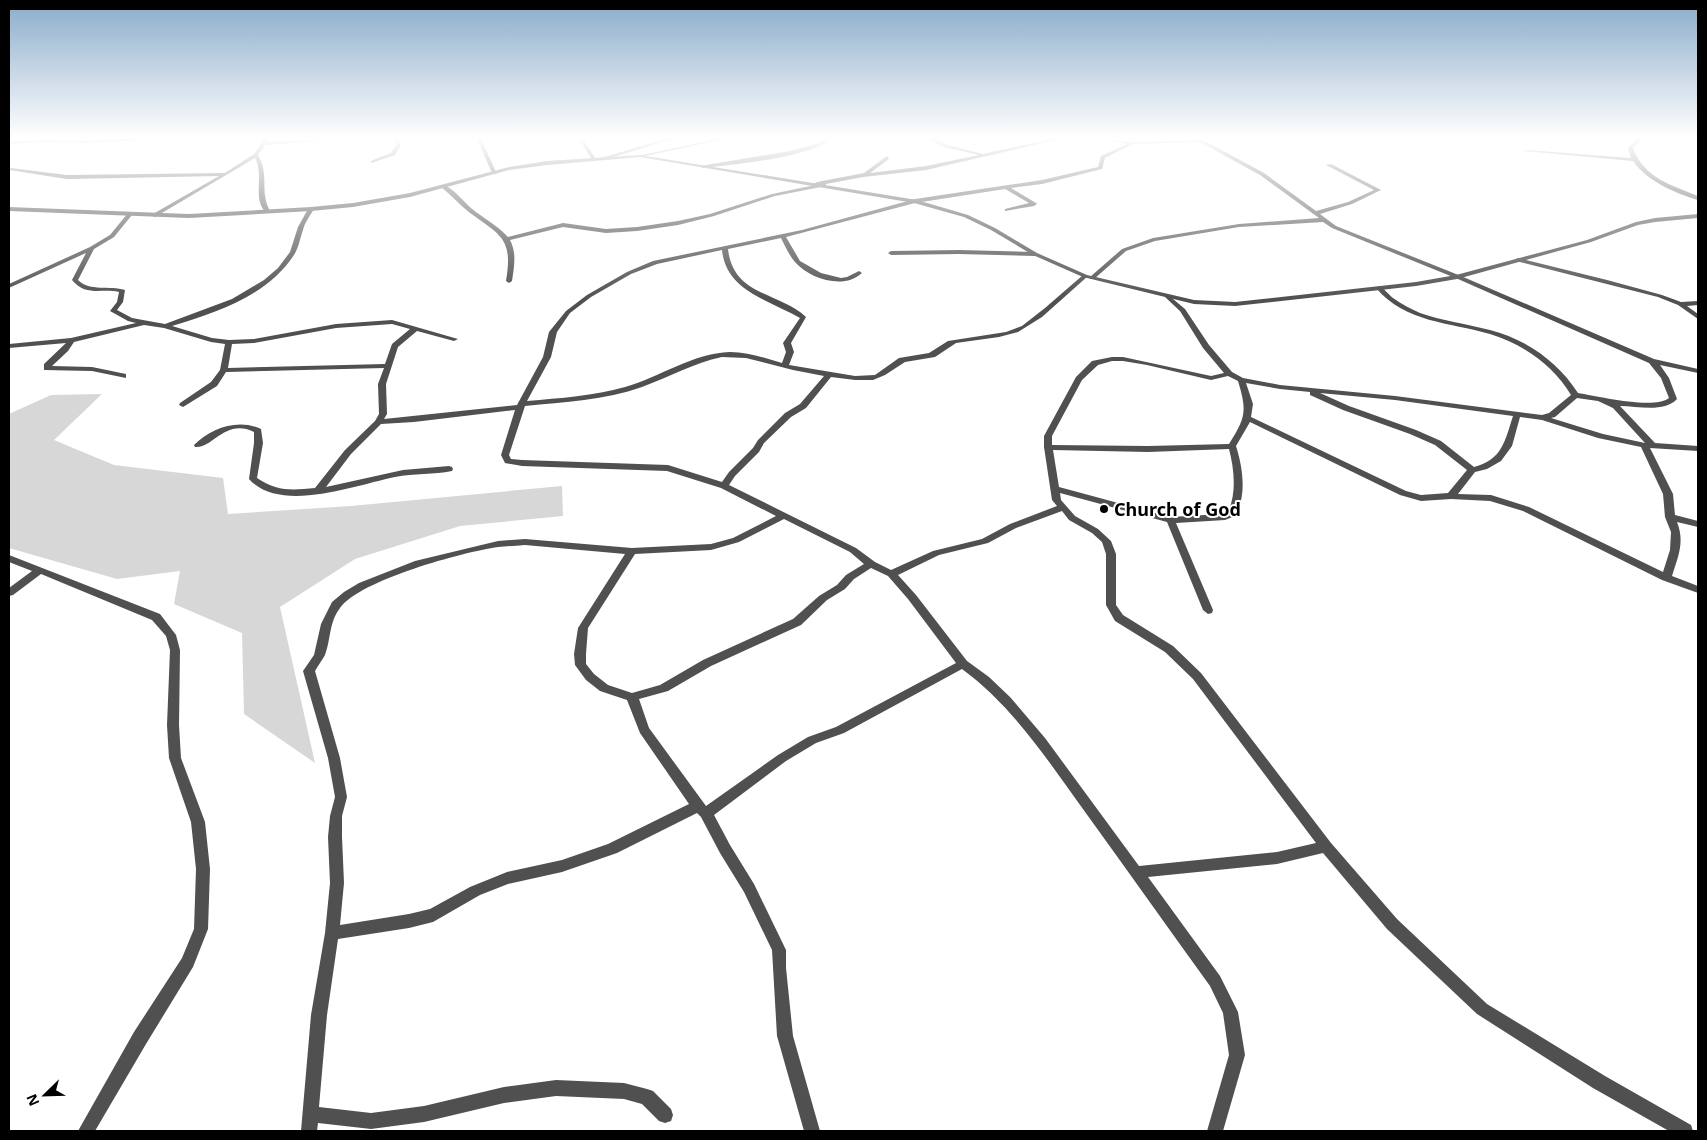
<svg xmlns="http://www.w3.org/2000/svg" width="1707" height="1140" viewBox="0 0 1707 1140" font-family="'Noto Sans',sans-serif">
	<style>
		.green { fill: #d7d7d7 }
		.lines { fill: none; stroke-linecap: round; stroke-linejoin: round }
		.minor { fill: #505050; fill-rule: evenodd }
		.tertiary { fill: #505050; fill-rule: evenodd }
		.poi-dot { fill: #000; stroke: #fff; stroke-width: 2 }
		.labels { text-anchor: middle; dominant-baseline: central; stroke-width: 4; stroke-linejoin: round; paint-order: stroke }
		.poi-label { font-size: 18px; font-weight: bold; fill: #000; stroke: #fff; text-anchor: start }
	</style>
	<rect width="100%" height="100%" fill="#fff"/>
	<polygon class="green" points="102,394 54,440 114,465 223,478 228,514 351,506 562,486 563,516 460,526 355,559 280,607 315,763 244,714 242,633 174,604 180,571 117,579 9,548 9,414 51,395"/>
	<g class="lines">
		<g class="minor">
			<path d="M 122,139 L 158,139 L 88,143 L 40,142 L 9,144 L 9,142 C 47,139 84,141 122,139 Z"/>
			<path d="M 265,139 L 269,139 L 267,142 L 341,139 L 265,145 L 258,155 C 270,176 259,190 270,211 L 267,213 C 251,201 265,175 255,158 L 155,217 L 153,216 L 153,214 L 219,176 L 67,179 L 9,170 L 11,168 L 67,175 L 225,173 L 254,154 Z"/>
			<polygon points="394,139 398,139 401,145 395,155 371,163 371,161 391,153 397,145"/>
			<polygon points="477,139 481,139 497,174 492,173"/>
			<polygon points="579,139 583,139 597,161 593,161"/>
			<polygon points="665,139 673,139 603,160 598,159"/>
			<polygon points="716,139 725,139 640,157 638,156"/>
			<path d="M 826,139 L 831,139 C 809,158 734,164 703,168 L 700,166 L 790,151 L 819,143 Z"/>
			<path d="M 928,139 L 934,139 L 948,145 L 983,154 L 1051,139 L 1060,139 L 926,170 L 863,177 L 826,184 L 826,186 L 775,196 L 714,216 L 678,225 L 637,231 L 606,233 L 563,227 L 510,240 C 517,253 514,267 512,281 L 509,283 L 506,281 C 513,239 502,236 470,213 C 460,205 451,195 441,187 L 444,185 C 455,190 462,200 471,208 C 483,218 497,225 508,237 L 563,223 L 606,229 L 637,227 L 678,221 L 710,214 L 772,194 L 815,185 L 814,184 L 817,182 L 864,173 L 887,156 L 889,159 L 870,173 L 926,166 L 979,155 L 944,147 Z"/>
			<path d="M 1104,139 L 1132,142 L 1203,140 L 1264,173 L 1316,211 L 1348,202 L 1374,190 L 1326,165 L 1331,164 L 1381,190 L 1352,204 L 1320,214 L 1336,226 L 1461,276 L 1654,359 L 1698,369 L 1698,373 L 1660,365 L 1669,378 L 1677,399 C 1664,413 1638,406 1620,406 L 1655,443 L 1698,446 L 1698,451 L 1650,448 L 1673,494 L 1675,515 L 1698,521 L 1698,527 L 1677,522 C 1685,542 1678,557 1672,576 L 1698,586 L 1698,593 L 1662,580 L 1523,511 L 1490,501 L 1451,499 L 1421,501 L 1400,495 L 1250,422 L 1236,446 C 1243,468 1247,496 1235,516 L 1225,520 L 1176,523 L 1213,610 L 1212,613 L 1208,614 L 1203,610 L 1167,522 L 1060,493 L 1061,500 L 1075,516 L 1098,529 L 1111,541 L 1116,554 L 1116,605 L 1123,615 L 1173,646 L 1201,673 L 1331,843 L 1397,919 L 1487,1004 L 1605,1076 L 1691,1125 L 1693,1131 L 1669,1131 L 1593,1088 L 1477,1014 L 1387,929 L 1323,853 L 1277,864 L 1148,877 L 1220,976 L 1238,1012 L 1245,1055 L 1223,1131 L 1207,1131 L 1229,1055 L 1223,1013 L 1210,986 C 1169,929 1129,873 1088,816 C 1050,764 1015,708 962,669 L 844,733 L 816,743 L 786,761 L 714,815 L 730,845 L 754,884 L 786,950 L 786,968 L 793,1036 L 820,1131 L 804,1131 L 777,1036 L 772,950 L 744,892 L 720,853 L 701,817 L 697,813 L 617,853 L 562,872 L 508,884 L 480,895 L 433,922 L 409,928 L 338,939 L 327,1015 L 319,1107 L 371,1113 L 424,1106 L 504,1087 L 556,1080 L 624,1083 L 647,1089 L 653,1091 L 671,1109 L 673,1115 L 671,1121 L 665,1123 L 659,1121 L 642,1104 L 624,1099 L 556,1096 L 504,1103 L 424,1122 L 371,1129 L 318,1123 L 317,1131 L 301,1131 L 311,1015 L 325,933 L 330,883 L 328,837 L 330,816 L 335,797 L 328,758 L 303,671 L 314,655 L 321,624 L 332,602 L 344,592 L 359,583 L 415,561 L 498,541 L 525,539 L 632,548 L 711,544 L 733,538 L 776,516 L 721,488 L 667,471 L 522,466 L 505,463 L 501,455 L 515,410 L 414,422 L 381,424 L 351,454 L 326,487 L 403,470 L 449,466 L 452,467 L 453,469 L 452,471 C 434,475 414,473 395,477 C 356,485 280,514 249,479 L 254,443 L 254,432 C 225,418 213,449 195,447 L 194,445 C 211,428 238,418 261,429 L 263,443 L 257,478 C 277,492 293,490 315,488 L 345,450 L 375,421 L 379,414 L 378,384 L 384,368 L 226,372 L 217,386 L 183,407 L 179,405 L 180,403 L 211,382 L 220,370 L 225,344 L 211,342 L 164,328 L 144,325 L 74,342 L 68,351 L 52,366 L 92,367 L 126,374 L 126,378 L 92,371 L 44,370 L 44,364 L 66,343 L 9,348 L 9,344 L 71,338 L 136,323 L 128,321 L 110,311 L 117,302 L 119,292 C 101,288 86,297 72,280 L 86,253 L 11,287 L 9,288 L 9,284 L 90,247 L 110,235 L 128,213 L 132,213 L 132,215 L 114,237 L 94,249 L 78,280 C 90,292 110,285 125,290 L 123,302 L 117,310 L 132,318 L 165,324 L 232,299 L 264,280 L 278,268 L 290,252 L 298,227 L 308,209 L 311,207 L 314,209 C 310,216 305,222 303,230 C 300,238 299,247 294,255 C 267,296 217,312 172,326 L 212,338 L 229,340 L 254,339 L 336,324 L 392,320 L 458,339 L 454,341 L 417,331 L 398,347 L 386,384 L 387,414 L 384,419 L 517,405 L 543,357 L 549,332 L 566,311 L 587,295 L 627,272 L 653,261 L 802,230 L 915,199 L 1042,180 L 1098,167 L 1101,156 L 1127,144 ZM 1200,142 L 1260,175 L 1319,218 L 1239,224 L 1153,238 L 1122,249 L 1090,277 L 1090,279 L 1094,279 L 1126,251 L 1155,241 L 1239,227 L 1323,222 L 1332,228 L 1458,279 L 1649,363 L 1661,378 L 1669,398 C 1654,410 1597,396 1578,393 C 1558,362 1526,339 1490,330 C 1467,324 1443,321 1420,313 C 1411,309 1401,304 1393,298 C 1388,294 1385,289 1379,286 L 1376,288 C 1406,323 1449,322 1490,334 C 1523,344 1553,365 1571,395 L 1549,413 L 1542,415 L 1395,396 L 1280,385 L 1243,378 L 1232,372 L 1209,345 L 1185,309 L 1167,294 L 1165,295 L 1165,297 L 1180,311 L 1203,348 L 1224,373 L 1211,376 L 1123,357 L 1112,357 L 1092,361 L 1076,377 L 1044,436 L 1044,447 L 1052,500 L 1057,506 L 1010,524 L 982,539 L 933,551 L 891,570 L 875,562 L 856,548 L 729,485 L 735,476 L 759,452 L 764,443 L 791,417 L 806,408 L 831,377 L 855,380 L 873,380 L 885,375 L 905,362 L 935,357 L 956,343 L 999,337 L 1018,332 L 1042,317 L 1088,276 L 1083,275 L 1045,308 L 1022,326 L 1006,332 L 948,341 L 929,353 L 899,358 L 875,375 L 855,376 L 789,365 L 794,352 L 791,343 L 806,317 C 779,292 733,296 728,249 L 781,238 C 785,246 789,255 795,262 C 810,279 844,290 862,273 L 859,271 L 847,277 L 841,278 L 821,273 L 800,261 L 786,237 L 915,203 L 1005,189 L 1029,203 L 1005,209 L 1005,211 L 1034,206 L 1037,204 L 1036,203 L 1011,188 L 1042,184 L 1102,169 L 1105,158 L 1133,144 ZM 722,250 C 726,291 769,300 800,318 L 783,343 L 786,352 L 782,363 C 765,358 748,352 730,352 C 693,353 660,377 625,387 C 594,396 560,398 527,401 L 551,357 L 557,332 L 570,313 L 591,297 L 631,274 L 657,264 ZM 392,324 L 410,329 L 392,344 L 385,364 L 228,368 L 232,344 L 254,343 L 336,328 ZM 722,357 L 746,358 L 793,370 L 824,376 L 800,404 L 785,413 L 758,440 L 753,448 L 729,472 L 722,482 L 668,465 L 522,460 L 511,459 L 509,455 L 525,406 C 564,402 605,400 642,387 C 669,377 694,363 722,357 ZM 1112,361 L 1123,361 L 1147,365 L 1211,380 L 1228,376 L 1238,381 C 1247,411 1246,417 1229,444 L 1148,446 L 1052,445 L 1052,436 L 1082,380 L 1098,365 ZM 1246,383 L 1280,389 L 1310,392 L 1310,395 L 1343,410 L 1410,434 L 1435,445 L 1467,470 L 1448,493 L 1421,495 L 1406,491 L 1251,417 L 1253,404 ZM 1320,393 L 1395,400 L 1513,416 C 1505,441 1502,460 1474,467 L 1441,441 L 1416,430 L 1349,406 ZM 1577,398 L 1598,401 L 1613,408 L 1645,443 L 1603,434 L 1551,418 L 1555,417 ZM 1520,417 L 1542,420 L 1598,438 L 1641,447 L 1663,494 L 1665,517 L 1671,532 L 1670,550 L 1663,572 L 1529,507 L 1491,495 L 1458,494 L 1475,472 L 1487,469 L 1501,461 L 1512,446 ZM 1229,449 C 1234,468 1237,493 1228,512 L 1223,514 L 1170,517 L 1059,487 L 1053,450 L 1148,452 ZM 1062,511 L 1069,520 L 1092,533 L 1102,542 L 1106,554 L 1106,605 L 1115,621 L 1165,652 L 1193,679 L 1316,843 L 1277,852 L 1139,866 L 1045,738 L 1010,697 L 989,677 L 967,661 L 916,595 L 898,575 L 939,555 L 988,543 L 1016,528 ZM 784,519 L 850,552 L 864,564 L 846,575 L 837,585 L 819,596 L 793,619 L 703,660 L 660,685 L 632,693 L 608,685 L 594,674 L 586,664 L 586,654 L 588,628 L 635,554 L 711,550 L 739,542 ZM 525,545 L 625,554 L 578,628 L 574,654 L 575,665 L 586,680 L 600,691 L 627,700 L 640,733 L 689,804 L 608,844 L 562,860 L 507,872 L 470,887 L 430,909 L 409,914 L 340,925 L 344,883 L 342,837 L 342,816 L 347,797 L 340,758 L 315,671 C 318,666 322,660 325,655 C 331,639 329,622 340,608 C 360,580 463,552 498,547 C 507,546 516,546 525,545 ZM 871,568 L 888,576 L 908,599 L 956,663 L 836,727 L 808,737 L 778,755 L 706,806 L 649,728 L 639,699 L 668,691 L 711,666 L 801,625 L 827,600 L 845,589 L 854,579 Z"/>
			<path d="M 1638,139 L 1643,139 L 1633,148 C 1644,178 1671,185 1698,196 L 1698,200 C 1675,193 1648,182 1633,161 L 1524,151 L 1526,150 L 1631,158 L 1628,148 Z"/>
			<polygon points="959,250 1035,252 1038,254 1035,256 959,254 891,255 888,253 891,251"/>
			<polygon points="1518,258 1607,280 1662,295 1681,302 1698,301 1698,305 1687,306 1698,314 1698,319 1678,305 1658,297 1516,261 1516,259"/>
			<polygon points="9,555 160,614 176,635 180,650 179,725 181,758 205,822 210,869 208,929 193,967 146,1044 95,1131 78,1131 134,1032 182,958 194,929 196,869 191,822 169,758 167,725 170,650 166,636 152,620 41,574 13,595 9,596 9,588 32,571 9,562"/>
		</g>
		<polygon class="tertiary" points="640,155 917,200 968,215 995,228 1037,253 1087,275 1194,300 1235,302 1416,282 1456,275 1587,240 1636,222 1655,218 1698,214 1698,218 1655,222 1638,225 1591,242 1457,279 1416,286 1235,306 1194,304 1083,277 1033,255 991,230 964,217 914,203 640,157 547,165 509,170 410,197 353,207 311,211 189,218 9,211 9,207 189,214 311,207 353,203 410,193 509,167 547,161"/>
	</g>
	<linearGradient id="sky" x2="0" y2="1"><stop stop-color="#8aabca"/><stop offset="0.46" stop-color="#fff"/><stop offset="1" stop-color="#fff" stop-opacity="0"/></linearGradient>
	<rect width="1707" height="299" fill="url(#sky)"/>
	<circle class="poi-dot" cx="1104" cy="509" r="5"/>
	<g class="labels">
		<g class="poi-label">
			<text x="1114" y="509">Church of God</text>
		</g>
	</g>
	<rect width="1707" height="1140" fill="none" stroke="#000000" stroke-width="20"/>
	<g transform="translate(45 1095) rotate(247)" stroke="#ffffff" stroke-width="4" paint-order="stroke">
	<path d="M0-4L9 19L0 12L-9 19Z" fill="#000000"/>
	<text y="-8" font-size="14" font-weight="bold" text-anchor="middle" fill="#000000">N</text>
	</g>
</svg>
